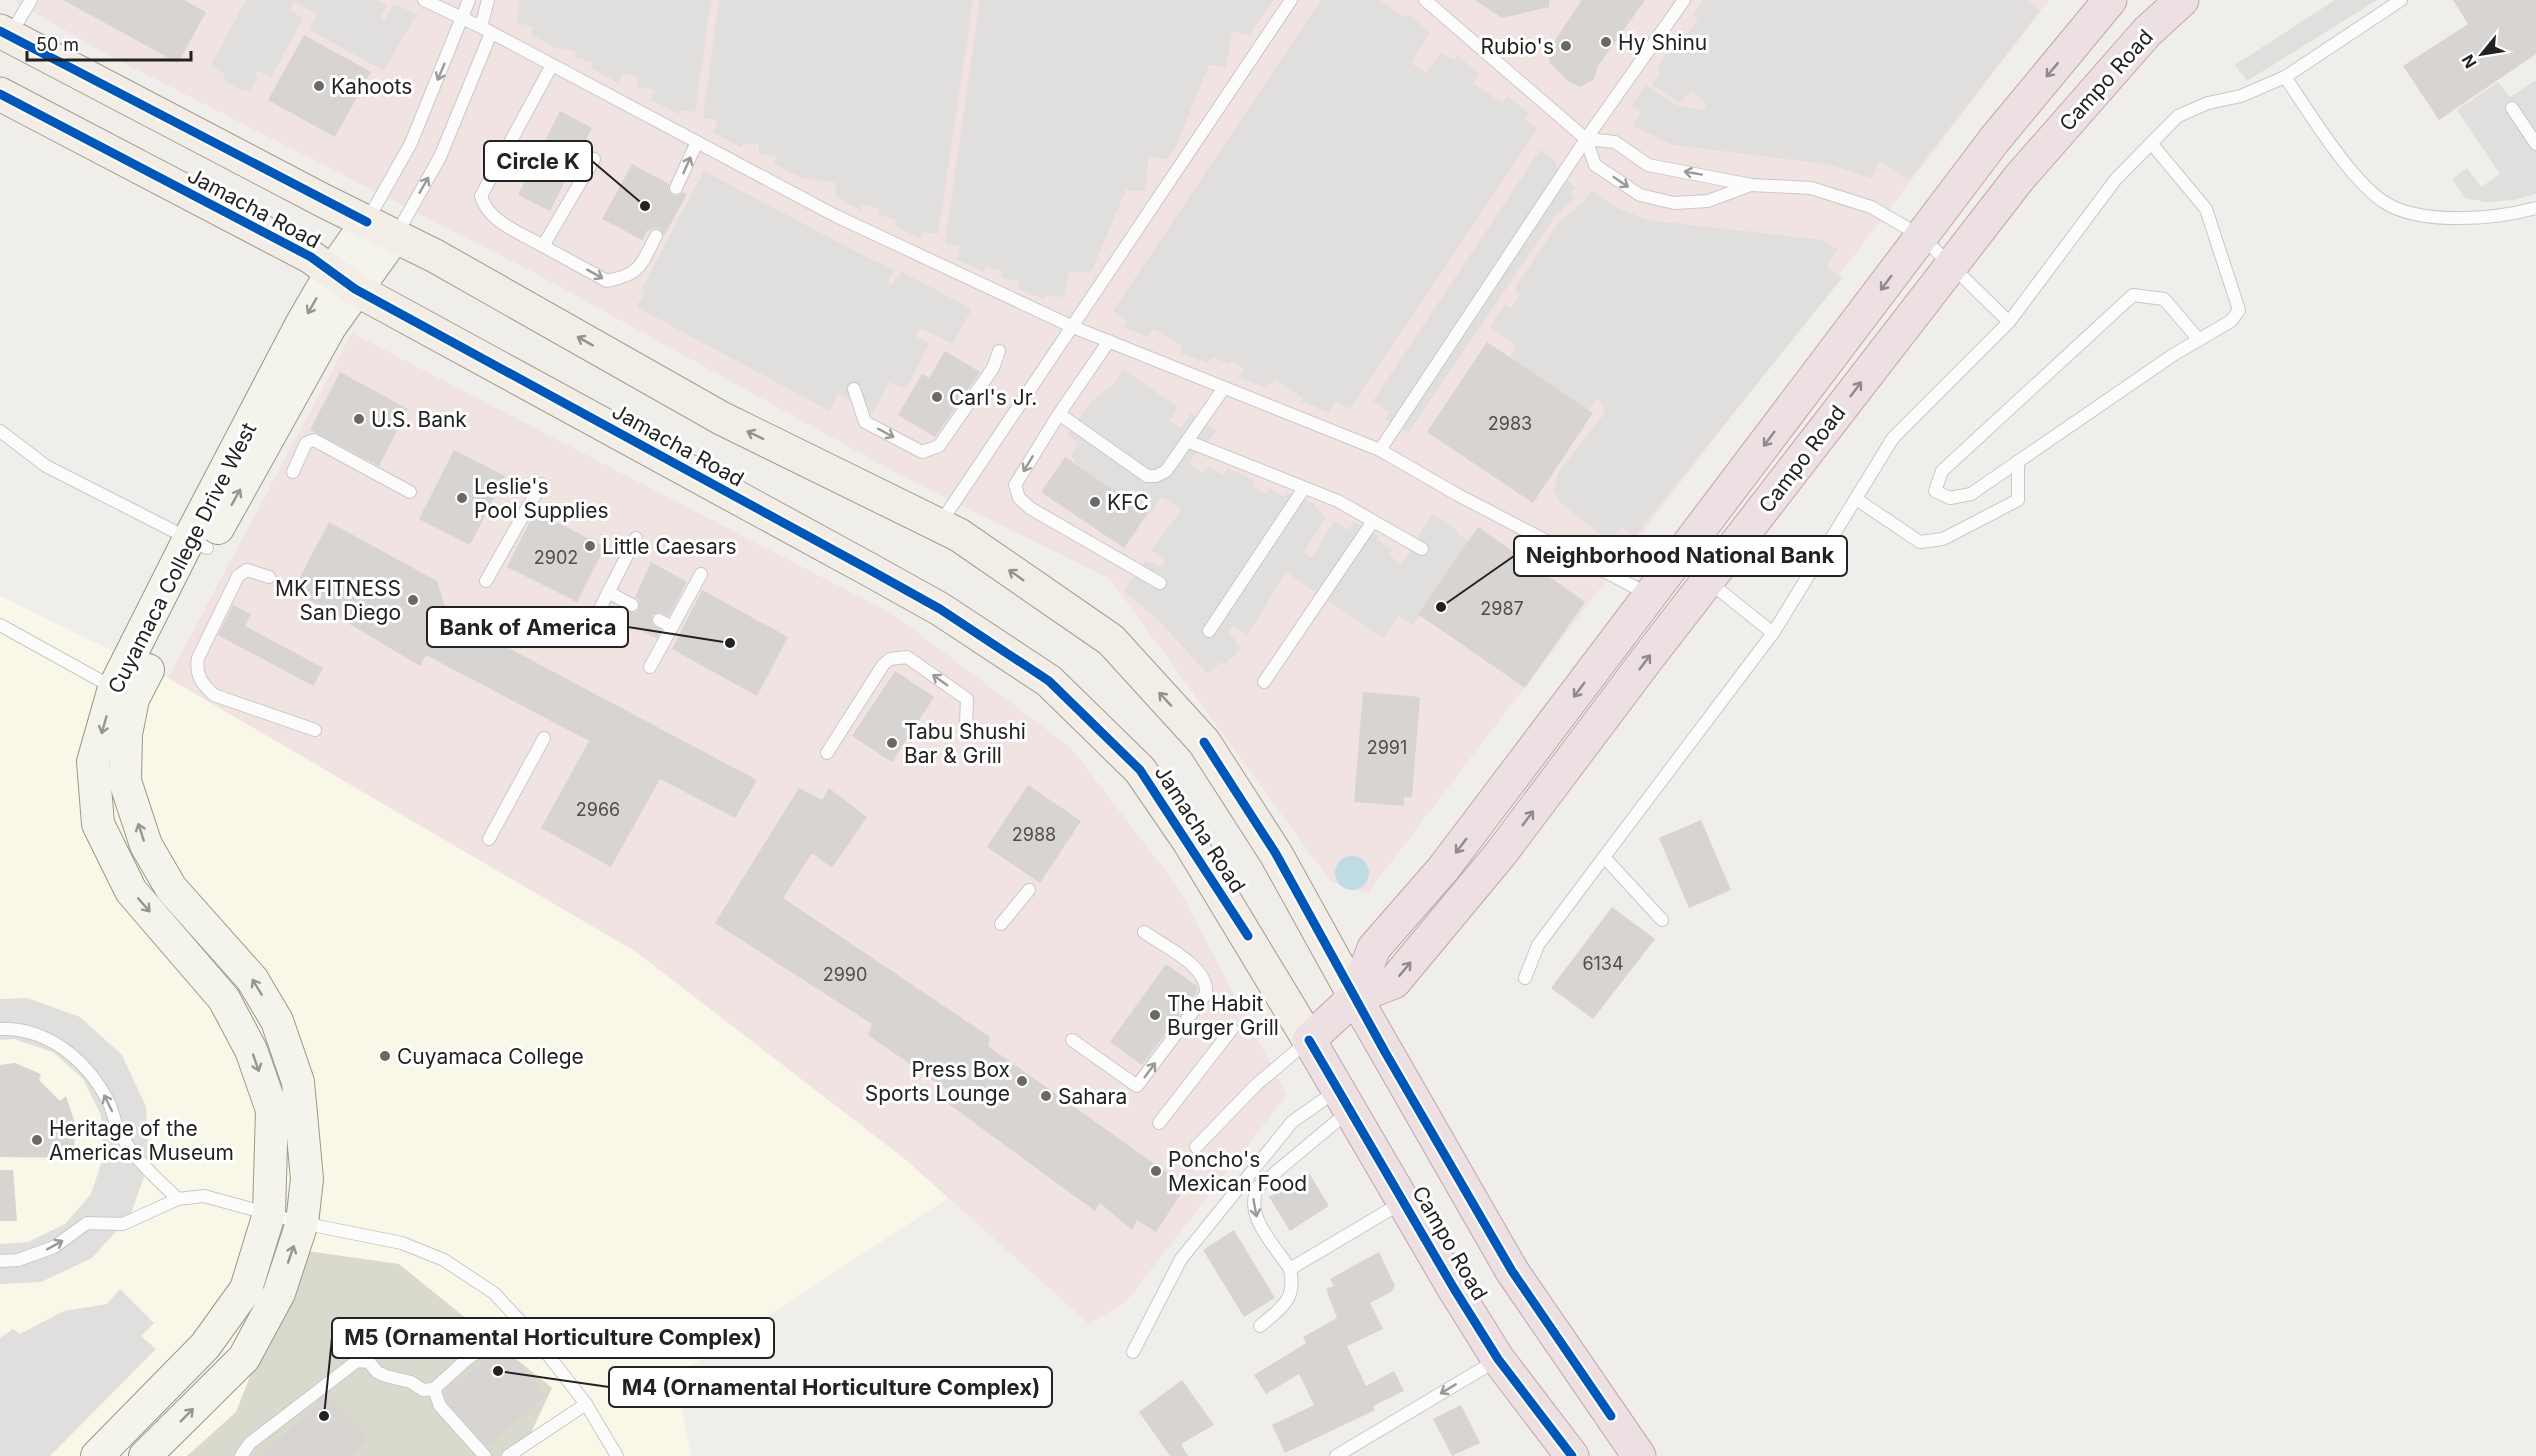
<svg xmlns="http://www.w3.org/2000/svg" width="2536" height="1456" viewBox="0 0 2536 1456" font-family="Inter,sans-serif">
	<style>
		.commercial { fill: #f1e3e1 }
		.education { fill: #f8f7e8 }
		.construction { fill: #d9d9cd }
		.parking { fill: #e0dfde }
		.water { fill: #bfdbe3 }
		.building { fill: #d7d4d2 }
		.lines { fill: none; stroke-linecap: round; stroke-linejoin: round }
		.lane-casing { stroke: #c9c8c7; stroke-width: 14 }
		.secondary-casing { stroke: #999a82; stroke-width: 34 }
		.primary-casing { stroke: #a79c86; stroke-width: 35 }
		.highway-casing { stroke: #c5a2ac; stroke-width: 35 }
		.lane { stroke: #fdfcfc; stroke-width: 12 }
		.secondary { stroke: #f4f4ed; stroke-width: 32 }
		.primary { stroke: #f3ede7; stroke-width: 33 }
		.highway { stroke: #ece0e2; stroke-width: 33 }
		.cycleway-casing { stroke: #fff; stroke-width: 13 }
		.cycleway { stroke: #0057b8; stroke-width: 9 }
		.oneway { stroke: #918a8c }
		.oneway2 { stroke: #9a9a9a }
		.oneway3 { stroke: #969692 }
		.oneway4 { stroke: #95928e }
		.poi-dot { fill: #6a6968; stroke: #fff; stroke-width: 2 }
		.labels { text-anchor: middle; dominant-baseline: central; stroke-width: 6; stroke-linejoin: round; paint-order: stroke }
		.number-label { font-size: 18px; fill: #4f4e4e }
		.poi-label { font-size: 21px; fill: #222; stroke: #fff; text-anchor: start }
		.street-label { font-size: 21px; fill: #222; stroke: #fff }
		.leader { fill: none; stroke: #222; stroke-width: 2 }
		.callout-dot { fill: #222; stroke: #fff; stroke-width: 2 }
		.callout { fill: #fff; stroke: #222; stroke-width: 2 }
		.callout-label { font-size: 22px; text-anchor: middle; font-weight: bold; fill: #222 }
	</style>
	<rect width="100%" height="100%" fill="#f0eeeb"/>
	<g class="commercial">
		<polygon points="13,0 2049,0 1367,894 1330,881 1110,579 898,474 533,272 104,53"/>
		<polygon points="352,333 893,614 1071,748 1178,887 1287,1095 1126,1302 1089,1324 906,1160 636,952 168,678"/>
	</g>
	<polygon class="education" points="0,596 168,678 636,952 906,1160 948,1198 676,1376 691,1456 0,1456"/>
	<polygon class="construction" points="300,1250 399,1264 552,1388 520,1456 187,1456 236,1412"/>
	<g class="parking">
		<polygon points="246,0 376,0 387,5 381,17 383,20 385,20 394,4 419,15 413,20 384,71 310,30 317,14 294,2 289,10 303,18 271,77 258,71 255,74 257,79 249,91 245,89 243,91 223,80 225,74 211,65"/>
		<polygon points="520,0 711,0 695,112 681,110 679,114 650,100 654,90 636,86 638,77 622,74 619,83 591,68 592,62 575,58 576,51 559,48 559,50 531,35 533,27 517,23"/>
		<polygon points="719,0 973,0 938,234 923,232 921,239 895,226 896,219 878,215 879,208 862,205 861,211 835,196 836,183 802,178 774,164 776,156 759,154 759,145 743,143 742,148 714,133 717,120 703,118"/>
		<polygon points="980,0 1274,0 1249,35 1232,31 1226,67 1209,65 1174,151 1166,159 1149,156 1145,191 1126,190 1091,272 1069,272 1064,297 1047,295 1044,299 1018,289 1020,282 1002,278 1002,271 986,267 984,272 957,260 960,247 945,244"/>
		<polygon points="1321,0 1380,0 1405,18 1408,14 1430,32 1411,63 1426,73 1441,53 1454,60 1458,56 1479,74 1473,83 1502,103 1507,96 1530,114 1525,118 1526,121 1538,128 1350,409 1336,401 1328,412 1301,401 1303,398 1275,379 1266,388 1239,377 1245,370 1232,361 1228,364 1213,357 1207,363 1181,353 1183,347 1154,329 1147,337 1123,327 1127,321 1113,311"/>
		<polygon points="1703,0 2028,0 2040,11 1909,180 1879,161 1872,178 1826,164 1673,145 1633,126 1641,113 1632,106 1645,85 1677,105 1701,110 1706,106 1705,102 1691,91 1680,103 1652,85 1661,72 1657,68 1672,45 1677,48 1698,19 1693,15"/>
		<polygon points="2335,0 2377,0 2247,81 2235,65"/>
		<polygon points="2536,80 2536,194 2513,200 2486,202 2465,198 2452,179 2467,168 2481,187 2500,174 2457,110 2498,82 2510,97"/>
		<polygon points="1540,150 1553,158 1560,174 1576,187 1571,194 1574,199 1554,218 1408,433 1386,419 1389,412 1373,401"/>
		<polygon points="704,171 870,259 895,269 888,281 891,285 902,272 972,309 952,344 923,329 918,330 917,337 929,344 906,389 889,382 873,413 838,394 830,411 636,307 645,292 642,288"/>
		<polygon points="1592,190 1618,208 1648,220 1823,240 1838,250 1826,266 1842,278 1634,537 1622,527 1610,542 1562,504 1554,491 1558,473 1604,414 1603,405 1597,399 1587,412 1509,359 1517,346 1490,327 1505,304 1511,308 1520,294 1514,289 1559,222 1582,203"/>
		<polygon points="1123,369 1178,407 1170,421 1181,428 1191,413 1217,431 1189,462 1202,473 1208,466 1223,475 1227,468 1254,480 1252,486 1266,494 1269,488 1283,496 1287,495 1285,491 1316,504 1314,506 1326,517 1304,552 1312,558 1334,521 1348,530 1354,522 1379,536 1377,539 1392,550 1389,555 1401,565 1432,514 1457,529 1457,533 1471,543 1413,625 1399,616 1383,638 1286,572 1247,635 1233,625 1228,631 1241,648 1225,664 1221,662 1208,674 1161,623 1124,590 1146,561 1162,566 1165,560 1151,550 1182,509 1162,497 1150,514 1076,464 1071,455 1078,442 1066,435 1092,401 1114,383"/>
		<polygon points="27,998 80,1017 122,1055 146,1107 149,1163 130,1216 92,1258 41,1282 0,1284 0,1244 28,1242 65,1224 91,1194 104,1155 101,1115 83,1079 53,1052 14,1039 0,1040 0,999"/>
		<polygon points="120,1289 154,1323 141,1336 156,1349 50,1456 0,1456 0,1338 13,1329 20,1334 64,1311 107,1304"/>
	</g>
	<circle class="water" cx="1352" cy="873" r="17"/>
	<g class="building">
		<polygon points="63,0 184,0 206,12 178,63"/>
		<polygon points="1475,0 1549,0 1549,7 1502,18"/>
		<polygon points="1582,0 1645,0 1598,66 1594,79 1580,87 1568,81 1550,63 1547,52"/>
		<polygon points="2453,0 2536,0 2536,54 2439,120 2403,66 2468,24"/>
		<polygon points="304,35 371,72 335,137 268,100"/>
		<polygon points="560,111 592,128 550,211 518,195"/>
		<polygon points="632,164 669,184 668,189 672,195 677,196 683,192 687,194 664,236 660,229 655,228 647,231 642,240 602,219"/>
		<polygon points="1487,342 1593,413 1533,503 1427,432"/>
		<polygon points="945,351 980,372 935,437 898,415 922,374 929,378"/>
		<polygon points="340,372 408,409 379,466 310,430"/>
		<polygon points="454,450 505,476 470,545 419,519"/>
		<polygon points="1065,457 1148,513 1124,548 1041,492"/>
		<polygon points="535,511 605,547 577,602 507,567"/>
		<polygon points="329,522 437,581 448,616 757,780 735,818 660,779 611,867 541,828 589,741 426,655 420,666 293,590"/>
		<polygon points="1478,527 1585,602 1525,688 1418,614"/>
		<polygon points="651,562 687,582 669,616 659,612 652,616 652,624 661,630 657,638 623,622 628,612 636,612 639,608 639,601 635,597"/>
		<polygon points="702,590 788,637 757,696 672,649"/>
		<polygon points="233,605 251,614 245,626 323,668 313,686 218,635"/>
		<polygon points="895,671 934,697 892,762 852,736"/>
		<polygon points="1363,692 1420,697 1412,797 1404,797 1404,806 1354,802"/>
		<polygon points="1028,785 1081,821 1040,883 987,847"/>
		<polygon points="799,788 822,800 829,788 867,817 832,868 812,853 783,898 990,1037 988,1046 1186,1186 1156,1232 1137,1220 1132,1230 1100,1203 1095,1211 946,1102 952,1093 868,1035 872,1024 715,923"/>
		<polygon points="1701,820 1731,890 1689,908 1659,838"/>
		<polygon points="1612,907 1655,939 1593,1019 1551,988"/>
		<polygon points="1166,964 1197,986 1197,992 1142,1065 1110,1042"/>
		<polygon points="15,1063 41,1074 39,1080 60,1101 66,1096 75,1123 74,1158 0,1157 0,1065"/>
		<polygon points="0,1170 13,1170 17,1221 0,1221"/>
		<polygon points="1309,1173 1329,1206 1290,1231 1269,1197"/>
		<polygon points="1234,1230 1275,1298 1244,1317 1203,1250"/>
		<polygon points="1379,1252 1395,1286 1391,1292 1370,1303 1383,1329 1347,1346 1366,1386 1394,1371 1404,1391 1373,1406 1375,1410 1285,1453 1272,1425 1314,1405 1299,1374 1266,1394 1254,1375 1306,1343 1303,1337 1337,1318 1326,1289 1334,1286 1330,1279"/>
		<polygon points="505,1345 545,1396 487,1446 447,1402 444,1393"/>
		<polygon points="1182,1380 1214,1425 1181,1444 1188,1456 1170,1456 1139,1412"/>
		<polygon points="326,1395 369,1439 352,1456 261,1456"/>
		<polygon points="1461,1405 1480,1443 1452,1456 1433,1419"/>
	</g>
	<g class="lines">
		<g class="lane-casing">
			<g id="lane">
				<polyline points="424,0 481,27 834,215 1073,327 1380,450 1458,495 1650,595"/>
				<polyline points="1425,0 1586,139 1595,165 1640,195 1674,203 1708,201 1751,185"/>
				<path d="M 2401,0 L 2285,77 C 2309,112 2350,180 2384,202 C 2421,226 2495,219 2536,208"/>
				<polyline points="481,27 488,0"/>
				<polyline points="10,35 31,0"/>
				<path d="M 552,65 L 481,196 C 488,222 521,233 543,246 L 594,159"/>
				<polyline points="2512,108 2536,144"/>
				<polyline points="1586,139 1615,142 1648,165 1751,185 1811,188 1871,207 1921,236 2009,322 2116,179 2178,116 2208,103 2241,96 2285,77"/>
				<polyline points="2151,143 2206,209 2239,310 2231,321 2173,355 1971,494 1950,498 1935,491 1942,471 2133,295 2164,299 2199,340"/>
				<polyline points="676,188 697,142"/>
				<polyline points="367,221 411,143 469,0"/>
				<polyline points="396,235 440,157 491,33"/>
				<path d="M 543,246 L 607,281 C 641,274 641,265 656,236"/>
				<polyline points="1109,341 1059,414 1147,476 1156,476 1166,471 1224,388"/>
				<polyline points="854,389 865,422 922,452 939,446 993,368 999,351"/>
				<polyline points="1059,414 1015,485 1019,498 1030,508 1160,583"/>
				<polyline points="0,431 46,466 207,548"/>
				<polyline points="1187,441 1338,501 1422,549"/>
				<polyline points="1380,450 1586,139 1684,0"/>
				<polyline points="293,472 306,443 314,440 410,492"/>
				<polyline points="1856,499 1920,542 1943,539 2018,500 2018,461"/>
				<polyline points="939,525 1291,0"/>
				<path d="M 269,577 L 247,570 L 238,576 L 198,658 C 195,675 202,684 214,695 L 315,730"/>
				<polyline points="486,581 541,484"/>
				<polyline points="1708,581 1773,633 1893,438 2009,322"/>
				<polyline points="608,592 632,605"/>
				<polyline points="659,620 672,627"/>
				<polyline points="0,625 114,688"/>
				<polyline points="1209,631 1304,488"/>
				<polyline points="587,634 636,538"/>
				<polyline points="650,667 701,574"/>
				<polyline points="1264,682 1373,521"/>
				<polyline points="827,753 883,665 890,659 907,657 967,699 966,724"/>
				<polyline points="489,839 544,738"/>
				<polyline points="1662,920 1604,857 1773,633"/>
				<polyline points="1001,924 1029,890"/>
				<polyline points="1525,978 1538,945 1604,857"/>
				<path d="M 0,1029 C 48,1027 88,1061 109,1103 C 113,1112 115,1124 120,1133 C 134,1159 157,1179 178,1199"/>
				<path d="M 1072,1040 L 1137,1086 L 1206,994 C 1209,966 1165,947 1144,932"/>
				<path d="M 1349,1111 L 1258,1187 C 1243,1215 1275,1246 1290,1269 L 1401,1203"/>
				<polyline points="1159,1123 1232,1029"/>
				<polyline points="1196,1147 1257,1084 1308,1041"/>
				<polyline points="0,1261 18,1260 54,1247 87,1223 123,1224 178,1199 204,1196 302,1223 402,1243 444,1260 494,1293 531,1333 586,1404 617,1456"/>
				<path d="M 1260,1326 C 1281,1308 1297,1300 1290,1269"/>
				<polyline points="1133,1352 1181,1259 1292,1122 1336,1091"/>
				<polyline points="434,1389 440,1406 485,1456"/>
				<polyline points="241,1456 250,1443 357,1361 369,1362 377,1372 386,1376 411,1382 423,1390 434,1389 467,1359 498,1339 518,1319"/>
				<polyline points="508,1456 586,1404"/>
				<polyline points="1336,1456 1497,1360"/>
			</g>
		</g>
		<g class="secondary-casing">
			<g id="secondary">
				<polyline points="218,528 330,327 395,236"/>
				<polyline points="97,1456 205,1346 246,1289 269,1214 272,1110 251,1050 224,999 131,891 98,824 93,762 114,688 189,539 302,323 331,273 367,222"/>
				<polyline points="145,1456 244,1358 279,1293 302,1223 307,1179 298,1082 277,1021 252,979 171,888 146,845 125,781 126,734 133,699 148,670"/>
			</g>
		</g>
		<g class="primary-casing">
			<g id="primary">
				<polyline points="0,31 324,201 435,256 721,418 959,535 1111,640 1204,742 1276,854 1355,997"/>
				<polyline points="0,94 311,257 355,289 870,570 940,609 1049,681 1140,770 1188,840 1309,1040"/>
			</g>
		</g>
		<g class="highway-casing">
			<g id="highway">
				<polyline points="1572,1456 1498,1359 1453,1287 1309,1040 1355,997 1394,982 1502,852 1647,659 2019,178 2147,32 2182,0"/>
				<polyline points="1639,1456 1512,1271 1355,997 1374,948 1443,869 1995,139 2110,0"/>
			</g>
		</g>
		<use href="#lane" class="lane"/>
		<use href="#secondary" class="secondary"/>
		<use href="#primary" class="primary"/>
		<use href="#highway" class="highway"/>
		<g class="cycleway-casing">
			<g id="cycleway">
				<polyline points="0,31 367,222"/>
				<polyline points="0,94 311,257 355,289 870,570 940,609 1049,681 1140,770 1248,936"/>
				<polyline points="1204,742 1276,854 1385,1052 1512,1271 1611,1416"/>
				<polyline points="1309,1040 1453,1287 1498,1359 1572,1456"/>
			</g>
		</g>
		<use href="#cycleway" class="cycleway"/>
	</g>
	<defs><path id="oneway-shaft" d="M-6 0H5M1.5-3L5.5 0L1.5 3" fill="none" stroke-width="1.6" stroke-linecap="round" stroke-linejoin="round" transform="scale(1.5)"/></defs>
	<g class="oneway">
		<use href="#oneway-shaft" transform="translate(2052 70) rotate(130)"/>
		<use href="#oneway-shaft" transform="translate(1886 283) rotate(127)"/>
		<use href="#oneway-shaft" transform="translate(1856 389) rotate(-53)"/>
		<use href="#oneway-shaft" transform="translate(1769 439) rotate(127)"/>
		<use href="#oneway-shaft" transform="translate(1645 662) rotate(-53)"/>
		<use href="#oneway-shaft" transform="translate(1579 690) rotate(127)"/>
		<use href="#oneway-shaft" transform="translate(1528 818) rotate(-53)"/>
		<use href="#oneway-shaft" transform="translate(1461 846) rotate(127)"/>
		<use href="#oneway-shaft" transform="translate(1405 969) rotate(-50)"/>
	</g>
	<g class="oneway2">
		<use href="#oneway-shaft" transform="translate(441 72) rotate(113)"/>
		<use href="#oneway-shaft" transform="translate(687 165) rotate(-66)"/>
		<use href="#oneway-shaft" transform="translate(1693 173) rotate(-170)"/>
		<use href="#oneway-shaft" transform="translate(1621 182) rotate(34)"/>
		<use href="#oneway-shaft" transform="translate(424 185) rotate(-60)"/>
		<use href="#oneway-shaft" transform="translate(595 274) rotate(29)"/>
		<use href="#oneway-shaft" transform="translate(886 433) rotate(28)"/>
		<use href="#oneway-shaft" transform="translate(1028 464) rotate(121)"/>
		<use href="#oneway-shaft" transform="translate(940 680) rotate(-145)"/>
		<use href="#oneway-shaft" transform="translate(1150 1070) rotate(-53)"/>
		<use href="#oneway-shaft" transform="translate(108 1103) rotate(-116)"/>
		<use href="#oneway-shaft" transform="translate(1255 1208) rotate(80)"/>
		<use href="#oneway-shaft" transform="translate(55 1245) rotate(-29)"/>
		<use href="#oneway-shaft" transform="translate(1448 1389) rotate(149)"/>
	</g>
	<g class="oneway3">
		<use href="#oneway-shaft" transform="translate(312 306) rotate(120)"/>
		<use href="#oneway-shaft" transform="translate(236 497) rotate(-61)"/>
		<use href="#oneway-shaft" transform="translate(104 725) rotate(106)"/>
		<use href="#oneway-shaft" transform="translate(141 832) rotate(-108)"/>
		<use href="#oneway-shaft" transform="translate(144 905) rotate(49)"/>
		<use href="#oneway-shaft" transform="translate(257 987) rotate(-121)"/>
		<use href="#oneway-shaft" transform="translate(256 1063) rotate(71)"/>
		<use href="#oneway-shaft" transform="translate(291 1254) rotate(-71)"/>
		<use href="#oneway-shaft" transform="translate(187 1415) rotate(-45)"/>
	</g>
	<g class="oneway4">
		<use href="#oneway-shaft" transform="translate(585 341) rotate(-151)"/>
		<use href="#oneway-shaft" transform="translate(755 435) rotate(-154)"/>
		<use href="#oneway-shaft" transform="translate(1016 575) rotate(-145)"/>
		<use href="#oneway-shaft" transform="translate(1165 699) rotate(-133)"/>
	</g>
	<g class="poi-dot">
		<circle cx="1606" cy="42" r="6"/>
		<circle cx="1566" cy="46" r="6"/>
		<circle cx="319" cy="86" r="6"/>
		<circle cx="937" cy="397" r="6"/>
		<circle cx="359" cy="419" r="6"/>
		<circle cx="462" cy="498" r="6"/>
		<circle cx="1095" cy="502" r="6"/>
		<circle cx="590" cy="546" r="6"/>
		<circle cx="413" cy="600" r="6"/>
		<circle cx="892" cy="743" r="6"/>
		<circle cx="1155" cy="1015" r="6"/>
		<circle cx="385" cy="1056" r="6"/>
		<circle cx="1022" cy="1081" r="6"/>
		<circle cx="1046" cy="1096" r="6"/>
		<circle cx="37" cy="1140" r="6"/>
		<circle cx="1156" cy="1171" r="6"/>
	</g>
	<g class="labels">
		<g class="number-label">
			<text x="1510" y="423">2983</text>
			<text x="556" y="557">2902</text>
			<text x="1502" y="608">2987</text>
			<text x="1387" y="747">2991</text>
			<text x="598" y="809">2966</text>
			<text x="1034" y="834">2988</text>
			<text x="1603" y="963">6134</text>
			<text x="845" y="974">2990</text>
		</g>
		<g class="poi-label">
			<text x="1618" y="42">Hy Shinu</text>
			<text x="1554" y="46" text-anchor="end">Rubio's</text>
			<text x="331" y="86">Kahoots</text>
			<text x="949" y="397">Carl's Jr.</text>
			<text x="371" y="419">U.S. Bank</text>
			<text x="474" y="486">Leslie's<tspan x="474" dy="24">Pool Supplies</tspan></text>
			<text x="1107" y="502">KFC</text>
			<text x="602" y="546">Little Caesars</text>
			<text x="401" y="588" text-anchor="end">MK FITNESS<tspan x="401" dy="24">San Diego</tspan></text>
			<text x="904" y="731">Tabu Shushi<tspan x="904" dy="24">Bar &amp; Grill</tspan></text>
			<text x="1167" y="1003">The Habit<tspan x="1167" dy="24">Burger Grill</tspan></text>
			<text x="397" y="1056">Cuyamaca College</text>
			<text x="1010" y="1069" text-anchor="end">Press Box<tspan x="1010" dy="24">Sports Lounge</tspan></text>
			<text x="1058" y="1096">Sahara</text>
			<text x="49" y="1128">Heritage of the<tspan x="49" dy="24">Americas Museum</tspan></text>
			<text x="1168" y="1159">Poncho's<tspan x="1168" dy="24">Mexican Food</tspan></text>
		</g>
		<g class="street-label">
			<text transform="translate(2106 80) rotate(-48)">Campo Road</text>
			<text transform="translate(254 208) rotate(28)">Jamacha Road</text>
			<text transform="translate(678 445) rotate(29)">Jamacha Road</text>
			<text transform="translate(1802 459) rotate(-53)">Campo Road</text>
			<text transform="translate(182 558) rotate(-63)">Cuyamaca College Drive West</text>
			<text transform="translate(1200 829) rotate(57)">Jamacha Road</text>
			<text transform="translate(1450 1243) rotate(60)">Campo Road</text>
		</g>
	</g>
	<path class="leader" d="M645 206L592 161M1441 607L1514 556M730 643L628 627M324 1416L332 1338M498 1371L609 1387"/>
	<g class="callout-dot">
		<circle cx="645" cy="206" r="6"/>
		<circle cx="1441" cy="607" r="6"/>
		<circle cx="730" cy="643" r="6"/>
		<circle cx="324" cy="1416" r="6"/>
		<circle cx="498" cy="1371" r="6"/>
	</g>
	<g class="callout">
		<rect x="484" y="141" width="108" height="40" rx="6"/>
		<rect x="1514" y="536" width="333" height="40" rx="6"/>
		<rect x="427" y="607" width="201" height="40" rx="6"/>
		<rect x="332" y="1318" width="442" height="40" rx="6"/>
		<rect x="609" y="1367" width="443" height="40" rx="6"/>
	</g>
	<g class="callout-label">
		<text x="538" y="169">Circle K</text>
		<text x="1680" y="563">Neighborhood National Bank</text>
		<text x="528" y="635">Bank of America</text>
		<text x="553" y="1345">M5 (Ornamental Horticulture Complex)</text>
		<text x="831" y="1395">M4 (Ornamental Horticulture Complex)</text>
	</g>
	<g transform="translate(2482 54) rotate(240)" stroke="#ffffff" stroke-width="4.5" paint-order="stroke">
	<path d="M0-4.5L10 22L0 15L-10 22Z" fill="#222222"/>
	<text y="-9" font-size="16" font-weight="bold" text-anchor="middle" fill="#222222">N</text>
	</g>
	<path d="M27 51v9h164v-9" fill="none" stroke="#222222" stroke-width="3"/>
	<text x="36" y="51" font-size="18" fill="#222222" stroke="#ffffff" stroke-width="4.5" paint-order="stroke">50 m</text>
</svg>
